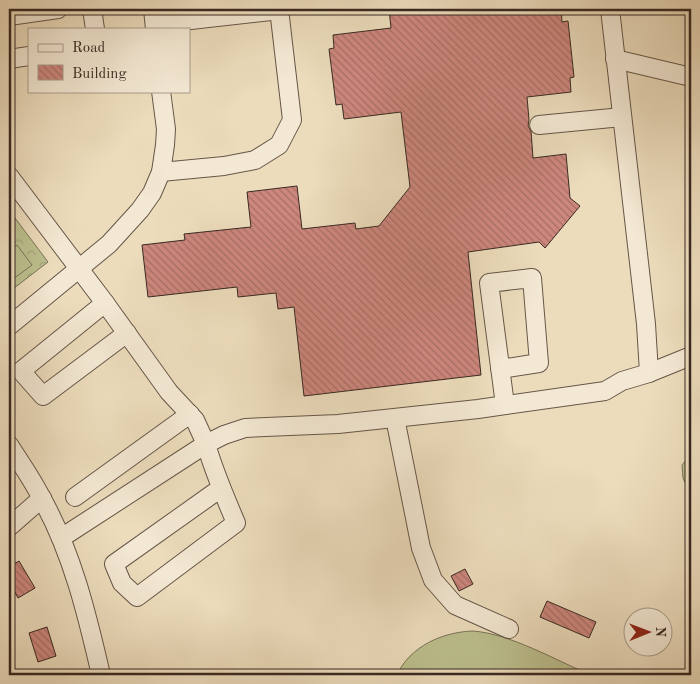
<svg xmlns="http://www.w3.org/2000/svg" width="700" height="684" viewBox="0 0 700 684" font-family="'Old Standard TT',serif">
	<style>
		.forest { fill: url(#forest-crowns); stroke: #7a7458 }
		.pitch { fill: #bcbf8e; stroke: #7a7458 }
		.building { fill: url(#building-back-hatch); stroke: #392922 }
		.lines { fill: none; stroke-linecap: round; stroke-linejoin: round }
		.minor-casing { stroke: #665648; stroke-width: 20 }
		.minor { stroke: #f3e8d3; stroke-width: 18 }
	</style>
	<defs>
		<pattern id="forest-crowns" width="20" height="18" patternUnits="userSpaceOnUse" patternTransform="scale(1.25)"><rect width="20" height="18" fill="#bcbf8e"/><path d="M2 6a3 3 0 1 1 6 0M12 15a3 3 0 1 1 6 0" fill="none" stroke="#a2a47a"/></pattern>
		<pattern id="building-back-hatch" width="6" height="6" patternUnits="userSpaceOnUse" patternTransform="scale(1.25)"><rect width="6" height="6" fill="#cd877d"/><path d="M-1 5l2 2M0 0l6 6M5-1l2 2" fill="none" stroke="#a76e66"/></pattern>
	</defs>
	<rect width="100%" height="100%" fill="#ecdcbc"/>
	<filter id="stains"><feTurbulence type="fractalNoise" baseFrequency=".004" numOctaves="4"/><feColorMatrix values="0 0 0 0 .2 0 0 0 0 .09 0 0 0 0 .02 0 0 0 .5 -.17"/></filter>
	<radialGradient id="worn" r=".72"><stop offset=".6" stop-color="#630" stop-opacity="0"/><stop offset="1" stop-color="#630" stop-opacity=".3"/></radialGradient>
	<polygon class="forest" points="9,210 48,262 9,292"/>
	<g class="pitch">
		<polygon points="17,245 32,265 9,282 9,252"/>
		<polygon points="691,454 691,496 683,478 682,465"/>
		<path d="M 473,631 C 511,634 555,660 591,675 L 397,675 C 410,646 443,632 473,631 Z"/>
	</g>
	<g class="building">
		<polygon points="389,9 515,9 516,13 561,9 562,22 568,21 574,77 570,78 571,92 527,97 529,120 528,126 531,131 533,158 566,154 570,198 580,206 545,248 539,242 468,252 481,375 304,396 294,307 278,309 276,293 238,297 237,287 148,297 142,245 185,240 184,234 251,227 247,192 297,186 302,229 355,223 356,229 379,226 410,187 401,112 344,119 342,104 336,105 329,49 334,48 333,35 391,28"/>
		<polygon points="19,561 35,588 18,598 9,581 9,567"/>
		<polygon points="465,569 473,584 459,591 451,576"/>
		<polygon points="547,601 596,622 589,638 540,617"/>
		<polygon points="47,627 56,656 38,662 29,633"/>
	</g>
	<g class="lines">
		<g class="minor-casing">
			<g id="minor">
				<polyline points="92,9 95,29"/>
				<polyline points="153,9 155,29"/>
				<polyline points="610,9 646,324 649,373"/>
				<polyline points="9,16 58,9"/>
				<polyline points="155,24 280,10"/>
				<polyline points="9,59 29,56"/>
				<polyline points="615,59 691,77"/>
				<polyline points="539,125 622,117"/>
				<polyline points="161,172 224,166 255,160 279,145 292,120 279,9"/>
				<polyline points="9,176 105,303 169,392 195,420 206,444 224,435 245,428 338,424 478,409 605,391 622,381 649,373 691,356"/>
				<polyline points="105,303 21,371 43,396 127,333"/>
				<polyline points="9,326 109,244 140,210 152,193 161,172 165,145 166,129 161,91"/>
				<polyline points="500,369 539,363 532,278 489,283 505,405"/>
				<polyline points="395,418 421,548 433,580 455,605 509,629"/>
				<path d="M 9,445 C 20,462 32,479 41,497 C 72,552 87,614 101,675"/>
				<polyline points="75,497 190,414"/>
				<polyline points="9,527 42,498"/>
				<path d="M 61,538 L 206,444 C 214,472 225,497 236,523 L 137,597 L 122,583 L 114,564 L 221,488"/>
			</g>
		</g>
		<use href="#minor" class="minor"/>
	</g>
	<rect width="700" height="684" fill="none" stroke="#ecdcbc" stroke-width="30"/>
	<rect x="10" y="10" width="680" height="664" fill="none" stroke="#392922" stroke-width="2.5"/>
	<rect x="15" y="15" width="670" height="654" fill="none" stroke="#392922"/>
	<rect x="28" y="28" width="162" height="65" fill="#f3e8d3" stroke="#a99c8c"/>
	<rect x="38" y="44" width="25" height="8" fill="#f3e8d3" stroke="#a99c8c"/>
	<text x="72" y="52" font-size="15" fill="#392922">Road</text>
	<rect x="38" y="65" width="25" height="15" fill="url(#building-back-hatch)" stroke="#a99c8c"/>
	<text x="72" y="78" font-size="15" fill="#392922">Building</text>
	<g transform="translate(648 632) rotate(89)"><circle r="24" fill="#f3e8d3" stroke="#a99c8c"/>
	<path d="M0-4L9 19L0 12L-9 19Z" fill="#8f2418"/>
	<text y="-8" font-size="14" font-weight="bold" text-anchor="middle" fill="#392922">N</text>
	</g>
	<rect width="100%" height="100%" filter="url(#stains)"/>
	<rect width="100%" height="100%" fill="url(#worn)"/>
</svg>
